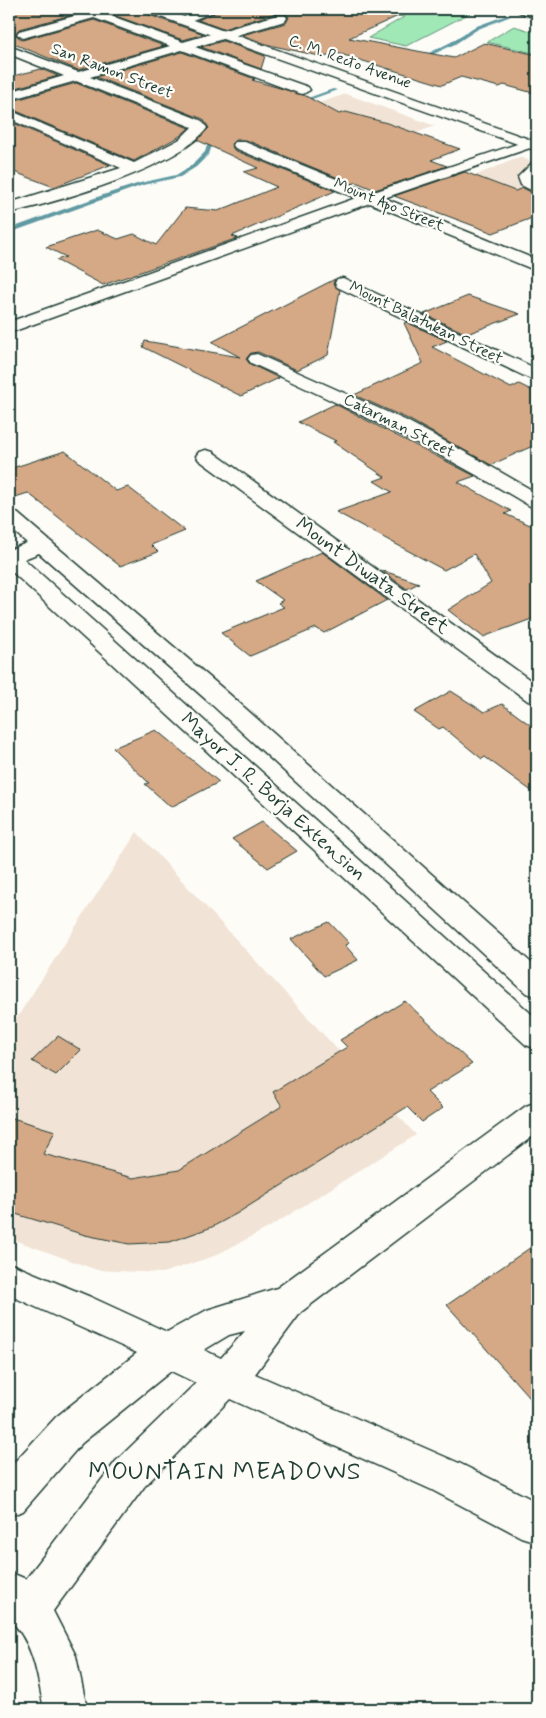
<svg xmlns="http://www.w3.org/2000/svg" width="546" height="1718" viewBox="0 0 546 1718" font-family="Mynerve,sans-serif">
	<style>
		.built { fill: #f1e3d5 }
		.green { fill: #a0e8b6; stroke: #609275 }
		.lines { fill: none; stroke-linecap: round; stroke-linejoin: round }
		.stream { fill: #5f99a1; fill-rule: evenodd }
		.building { fill: #d5a886; stroke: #1f3d34 }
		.minor-casing { stroke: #1f3d34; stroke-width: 3 }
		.major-casing { stroke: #1f3d34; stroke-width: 3 }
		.highway-casing { stroke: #1f3d34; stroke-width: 3 }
		.minor { fill: #fdfcf7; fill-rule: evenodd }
		.major { fill: #fdfcf7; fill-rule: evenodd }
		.highway { fill: #fdfcf7; fill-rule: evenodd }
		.labels { text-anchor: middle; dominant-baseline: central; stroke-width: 4.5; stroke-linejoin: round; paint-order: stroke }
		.far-street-label { font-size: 16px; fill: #1f3d34; stroke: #fdfcf7 }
		.street-label { font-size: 20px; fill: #1f3d34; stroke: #fdfcf7 }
		.near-neighbourhood-label { font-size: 25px; letter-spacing: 1px; fill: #1f3d34; stroke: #fdfcf7 }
	</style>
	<rect width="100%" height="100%" fill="#fdfcf7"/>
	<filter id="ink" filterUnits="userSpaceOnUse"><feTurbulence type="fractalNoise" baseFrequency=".02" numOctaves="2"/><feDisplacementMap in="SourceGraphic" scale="10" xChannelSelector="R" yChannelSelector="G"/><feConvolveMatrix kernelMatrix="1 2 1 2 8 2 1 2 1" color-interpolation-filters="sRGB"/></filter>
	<g filter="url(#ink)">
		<g class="built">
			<polygon points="346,94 435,126 358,154 268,120"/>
			<polygon points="520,157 537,164 537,219 450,186"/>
			<polygon points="137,832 416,1135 268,1228 214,1256 162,1273 97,1270 9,1238 9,1030"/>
		</g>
		<g class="green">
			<polygon points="365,9 461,9 472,12 406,46 368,38 404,17"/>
			<polygon points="514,26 537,33 537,54 487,42"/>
		</g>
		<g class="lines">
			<g class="stream">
				<polygon points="507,15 511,16 478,29 455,44 421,60 417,59 451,42 474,27"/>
				<polygon points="401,64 405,65 382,74 378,73"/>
				<polygon points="333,89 337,90 301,103 297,102"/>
				<polygon points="215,134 220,135 214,140 209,154 196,167 180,177 143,185 9,233 9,229 103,195 140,183 176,175 192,165 205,152 209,139"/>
			</g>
		</g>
		<g class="building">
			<polygon points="9,9 94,9 19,29 15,34 22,40 94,20 164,46 78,70 9,42"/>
			<polygon points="120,9 143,9 146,14 204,34 183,40 113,15 118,13"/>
			<polygon points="223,9 414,9 349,38 454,58 484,43 537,55 537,94 504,85 499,87 461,77 442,85 337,53 324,57 269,45 242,35 286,23 289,17 285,13 276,13 223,29 198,20"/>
			<polygon points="223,41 265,56 261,69 201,47"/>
			<polygon points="182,52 255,79 252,80 304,95 339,114 346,112 387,123 460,149 431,160 447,166 375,190 356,182 353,184 246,140 235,140 231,144 234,150 335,191 232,236 238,238 103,285 56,260 66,257 46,247 97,230 118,239 134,234 156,245 185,208 218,211 277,187 244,172 258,168 197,140 209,128 203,119 96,77"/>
			<polygon points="41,69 58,76 9,90 9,77"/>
			<polygon points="76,83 189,128 180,136 134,161 9,108 9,102"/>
			<polygon points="9,121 110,165 54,187 9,170"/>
			<polygon points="465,172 515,191 523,188 537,195 537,216 493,233 394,196"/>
			<polygon points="335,279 333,284 340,290 328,355 297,370 258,352 251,353 246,359 250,364 279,378 241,396 143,347 145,341 240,357 212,342"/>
			<polygon points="468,296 520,314 467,334 424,314"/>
			<polygon points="406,322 447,341 432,347 511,388 519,384 537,393 537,444 491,465 408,419 354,395 423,363 404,323"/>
			<polygon points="335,404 475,476 458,482 511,511 505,514 537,528 537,617 483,637 448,610 491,583 474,554 444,570 336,512 392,492 374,481 385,477 333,442 336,441 298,422"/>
			<polygon points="65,451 116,491 128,487 185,531 151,545 158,552 120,566 28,493 9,499 9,469"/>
			<polygon points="322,552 387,600 324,633 316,628 250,656 221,633 284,607 278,603 283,600 256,581"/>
			<polygon points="381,570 419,583 407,589"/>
			<polygon points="451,691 484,712 502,704 537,730 537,795 485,757 482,759 443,727 439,729 414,712"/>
			<polygon points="156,730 219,782 171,807 145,784 149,783 113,748"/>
			<polygon points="262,822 297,851 268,868 232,839"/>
			<polygon points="329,922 349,943 345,945 358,960 324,976 291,939"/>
			<polygon points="405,1001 472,1064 427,1092 443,1108 422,1122 407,1107 236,1214 212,1227 170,1242 129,1244 85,1235 9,1212 9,1117 55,1131 43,1154 133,1178 179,1170 282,1106 273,1092 347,1047 340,1040"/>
			<polygon points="58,1036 81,1050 56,1075 32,1061"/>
			<polygon points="537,1243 537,1406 447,1305"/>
		</g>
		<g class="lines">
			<g class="minor-casing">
				<g id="minor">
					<path d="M 100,9 L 118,9 L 116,12 L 106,14 L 183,42 L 277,15 L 285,15 L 287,18 L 285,21 L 195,47 L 308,87 L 310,90 L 303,94 L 298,93 L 182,50 L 90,77 L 193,117 L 202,121 L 207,128 C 179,167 57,202 9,213 L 9,203 L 121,168 L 9,119 L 9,110 L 134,163 L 180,139 L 192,127 L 76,81 L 9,100 L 9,92 L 64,76 L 9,54 L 9,46 L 78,72 L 170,46 L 94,18 L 23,38 L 17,34 L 19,31 Z"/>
					<polygon points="204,9 221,9 182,24 176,20"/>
					<polygon points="529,140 537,141 537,149 530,148 384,198 537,260 537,271 370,203 9,333 9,322 356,198 235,148 233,145 235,142 245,142 371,193"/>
					<polygon points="537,162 537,174 533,178 537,182 537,193 521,185 518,177 532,163"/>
					<polygon points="343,278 537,369 537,382 337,287 335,283 337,279"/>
					<path d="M 257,354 L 407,421 L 476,458 L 537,493 L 537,508 L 530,506 C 440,452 346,406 251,363 L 248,359 L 251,355 Z"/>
					<polygon points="206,450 213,452 537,685 537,704 528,701 199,460 196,456 199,452"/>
					<path d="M 537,1102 L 537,1133 L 301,1312 L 255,1374 L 459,1463 L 537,1502 L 537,1542 L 521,1537 L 432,1490 L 230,1399 L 144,1487 L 53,1611 L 76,1656 L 87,1709 L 44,1709 C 38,1679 34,1641 9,1619 L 9,1572 L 26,1579 L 116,1461 L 196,1383 L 171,1371 L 82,1443 L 23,1511 L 9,1516 L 9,1468 L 56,1417 L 137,1353 L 9,1295 L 9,1263 L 93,1298 L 167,1332 L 207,1310 L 277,1288 L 526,1106 ZM 245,1331 L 221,1358 L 204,1350 L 229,1335 Z"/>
				</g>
			</g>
			<g class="major-casing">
				<g id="major">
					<polygon points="513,9 530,9 537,11 537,19"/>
					<polygon points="9,510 16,512 228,693 537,968 537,996 526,993 210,703 39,553 24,559 537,1019 537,1049 526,1045 9,569 9,550 27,543 9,527"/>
				</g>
			</g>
			<g class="highway-casing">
				<polygon id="highway" points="145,9 162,9 537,142 537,151 147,12"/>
			</g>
			<use href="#minor" class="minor"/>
			<use href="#major" class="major"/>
			<use href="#highway" class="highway"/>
		</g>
	</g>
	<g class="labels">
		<g class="far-street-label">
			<text transform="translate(350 62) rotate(20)">C. M. Recto Avenue</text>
			<text transform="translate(112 71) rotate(21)">San Ramon Street</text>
			<text transform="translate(389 205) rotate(22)">Mount Apo Street</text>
			<text transform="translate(426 323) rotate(26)">Mount Balatukan Street</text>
			<text transform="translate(399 426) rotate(27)">Catarman Street</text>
		</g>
		<g class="street-label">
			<text transform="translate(372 576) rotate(36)">Mount Diwata Street</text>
			<text transform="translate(273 797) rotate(42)">Mayor J. R. Borja Extension</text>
		</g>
		<g class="near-neighbourhood-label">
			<text x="225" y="1472">MOUNTAIN MEADOWS</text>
		</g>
	</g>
	<rect width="546" height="1718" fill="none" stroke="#fdfcf7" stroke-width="30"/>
	<rect x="15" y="15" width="516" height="1688" fill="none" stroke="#1f3d34" stroke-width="2" filter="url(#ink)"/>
</svg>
